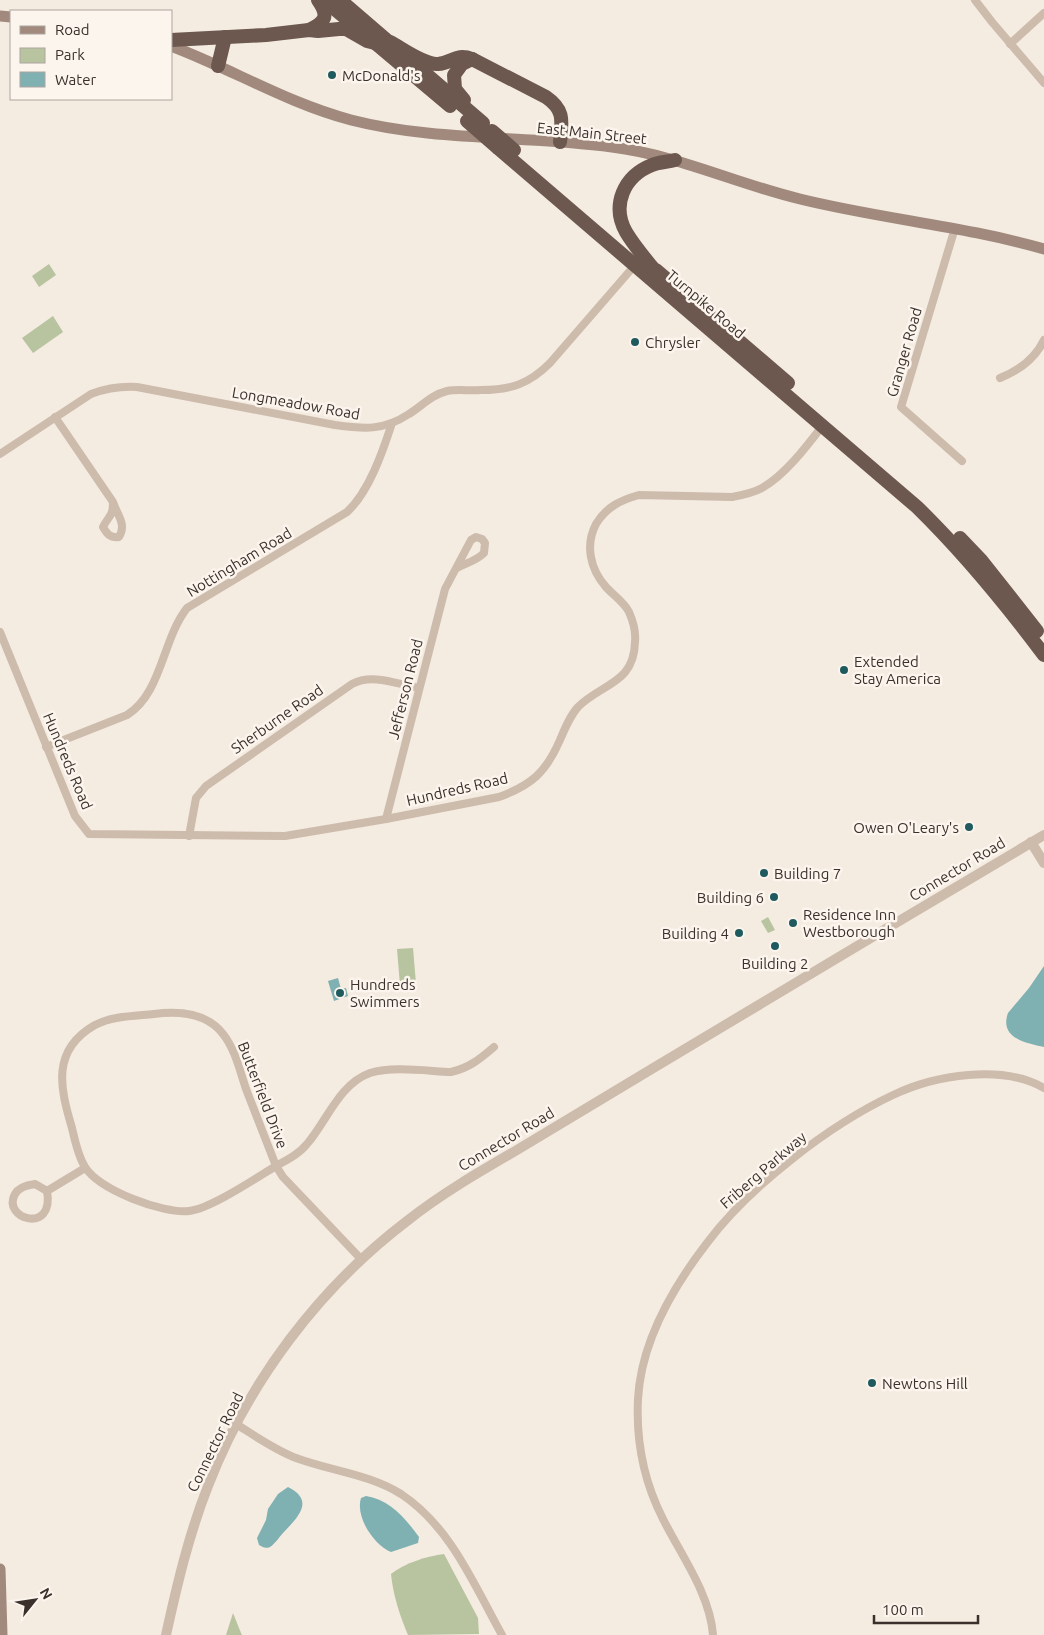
<svg xmlns="http://www.w3.org/2000/svg" width="1044" height="1635" viewBox="0 0 1044 1635" font-family="Ubuntu,sans-serif">
	<style>
		.green { fill: #b8c4a0 }
		.water { fill: #7fb0b2 }
		.lines { fill: none; stroke-linecap: round; stroke-linejoin: round }
		.minor { stroke: #cdbbac; stroke-width: 8 }
		.tertiary { stroke: #cdbbac; stroke-width: 10 }
		.secondary { stroke: #a18a7d; stroke-width: 11 }
		.trunk { stroke: #6c584f; stroke-width: 14 }
		.trunk-bridge { stroke: #6c584f; stroke-width: 14 }
		.poi-dot { fill: #1f5a5e; stroke: #fbf5ee; stroke-width: 2 }
		.labels { text-anchor: middle; dominant-baseline: central; stroke-width: 5; stroke-linejoin: round; paint-order: stroke }
		.poi-label { font-size: 15px; fill: #3b302b; stroke: #fbf5ee; text-anchor: start }
		.street-label { font-size: 15px; fill: #3b302b; stroke: #fbf5ee }
	</style>
	<rect width="100%" height="100%" fill="#f4ebe1"/>
	<g class="green">
		<polygon points="49,264 56,275 39,287 32,276"/>
		<polygon points="53,316 63,332 33,353 22,338"/>
		<polygon points="768,917 775,930 768,933 761,921"/>
		<polygon points="413,948 416,984 400,985 397,949"/>
		<path d="M 444,1554 L 478,1618 L 479,1634 L 408,1635 C 400,1616 393,1595 391,1574 C 405,1563 427,1556 444,1554 Z"/>
		<polygon points="233,1613 241,1633 242,1635 226,1635"/>
	</g>
	<g class="water">
		<path d="M 1044,966 L 1044,1047 C 1026,1043 999,1038 1008,1013 L 1029,988 Z"/>
		<polygon points="338,978 341,989 346,988 348,996 334,1001 328,981"/>
		<path d="M 288,1487 C 316,1501 297,1518 283,1533 C 279,1537 275,1544 270,1547 C 265,1549 263,1547 259,1545 L 257,1538 L 266,1520 L 268,1509 L 278,1494 Z"/>
		<path d="M 366,1496 C 389,1499 406,1519 419,1537 L 418,1543 L 391,1552 C 374,1545 355,1517 361,1498 Z"/>
	</g>
	<g class="lines">
		<g class="minor">
			<polyline points="975,0 992,22 1044,83"/>
			<polyline points="1010,44 1044,13"/>
			<polyline points="955,228 901,407 962,461"/>
			<path d="M 1000,378 C 1020,370 1035,359 1044,340"/>
			<path d="M 55,417 L 113,502 C 113,517 109,515 103,527 C 107,534 110,538 119,537 C 127,524 117,515 113,502"/>
			<path d="M 0,454 L 91,394 C 107,388 120,386 137,387 L 335,425 C 364,429 383,431 409,414 C 422,406 431,395 447,391 C 458,389 470,391 481,390 C 511,390 529,384 550,363 L 635,265"/>
			<path d="M 0,632 L 75,816 L 89,834 L 285,836 L 386,819 L 499,797 C 532,785 546,772 560,740 C 565,728 570,716 578,707 C 602,683 634,684 635,642 C 636,632 633,621 629,612 C 624,602 613,595 606,587 C 590,569 585,545 596,524 C 606,507 621,500 639,495 L 732,497 C 743,495 753,493 762,488 C 785,475 807,446 823,425"/>
			<path d="M 46,747 L 127,715 C 162,693 162,640 187,608 L 347,512 C 369,492 383,451 392,423"/>
			<path d="M 386,819 L 445,589 L 471,540 L 476,537 L 482,539 L 485,543 L 484,553 C 476,561 466,563 457,568"/>
			<path d="M 189,836 L 196,798 L 206,786 L 352,684 C 372,673 397,684 419,688"/>
			<path d="M 47,1191 C 55,1235 1,1219 15,1194 C 19,1187 27,1185 35,1184 L 47,1191 L 85,1168"/>
			<path d="M 361,1259 L 283,1177 L 276,1166 C 256,1178 210,1209 189,1211 C 163,1214 99,1190 85,1167 C 78,1156 75,1141 72,1128 C 60,1088 51,1050 95,1025 C 112,1016 135,1016 154,1014 C 178,1011 207,1013 223,1034 C 235,1049 240,1071 246,1089 C 256,1115 266,1141 276,1166 C 287,1160 299,1154 307,1144 C 327,1121 339,1084 370,1073 C 392,1066 427,1071 451,1072 C 469,1068 480,1059 494,1047"/>
			<path d="M 236,1424 C 255,1436 275,1450 296,1458 C 331,1471 369,1474 401,1494 C 451,1527 474,1585 502,1635"/>
			<path d="M 713,1635 C 710,1594 681,1555 663,1519 C 644,1482 636,1440 638,1399 C 641,1342 673,1287 707,1243 C 749,1187 829,1125 893,1095 C 935,1075 1002,1064 1044,1088"/>
		</g>
		<g class="tertiary">
			<polyline points="1031,842 1044,863"/>
			<path d="M 166,1635 C 177,1585 189,1534 208,1486 C 248,1382 319,1288 407,1221 C 441,1194 479,1172 517,1150 C 563,1122 609,1095 655,1067 C 785,989 914,912 1044,835"/>
		</g>
		<g class="secondary">
			<polyline points="0,16 11,17"/>
			<path d="M 171,46 C 232,69 287,103 351,120 C 437,142 525,135 612,147 C 677,155 737,184 800,199 C 881,219 964,226 1044,249"/>
			<polyline points="0,1569 2,1635"/>
		</g>
		<g class="trunk">
			<polyline points="324,0 450,106"/>
			<polyline points="340,0 483,123"/>
			<path d="M 309,30 C 326,22 329,16 318,0"/>
			<polyline points="171,40 266,35 309,30 318,31 339,29 346,29 367,41 375,43"/>
			<path d="M 390,42 C 403,49 424,65 438,64 C 452,63 456,53 472,59 L 546,97 C 565,110 562,121 560,142"/>
			<polyline points="218,66 225,37"/>
			<polyline points="464,100 455,89 454,75 462,64 472,59"/>
			<path d="M 498,148 L 917,507 C 964,553 1005,603 1044,655"/>
			<path d="M 652,267 C 643,256 633,244 626,232 C 611,205 624,176 652,165 C 659,162 667,162 675,160"/>
			<polyline points="656,270 788,383"/>
			<polyline points="960,538 981,560 1037,631"/>
		</g>
		<g class="trunk-bridge">
			<polyline points="467,121 498,148"/>
			<polyline points="492,131 514,150"/>
		</g>
	</g>
	<g class="poi-dot">
		<circle cx="332" cy="75" r="5"/>
		<circle cx="635" cy="342" r="5"/>
		<circle cx="844" cy="670" r="5"/>
		<circle cx="969" cy="827" r="5"/>
		<circle cx="764" cy="873" r="5"/>
		<circle cx="774" cy="897" r="5"/>
		<circle cx="793" cy="923" r="5"/>
		<circle cx="739" cy="933" r="5"/>
		<circle cx="775" cy="946" r="5"/>
		<circle cx="340" cy="993" r="5"/>
		<circle cx="872" cy="1383" r="5"/>
	</g>
	<g class="labels">
		<g class="poi-label">
			<text x="342" y="75">McDonald's</text>
			<text x="645" y="342">Chrysler</text>
			<text x="854" y="661">Extended<tspan x="854" dy="17">Stay America</tspan></text>
			<text x="959" y="827" text-anchor="end">Owen O'Leary's</text>
			<text x="774" y="873">Building 7</text>
			<text x="764" y="897" text-anchor="end">Building 6</text>
			<text x="803" y="914">Residence Inn<tspan x="803" dy="17">Westborough</tspan></text>
			<text x="729" y="933" text-anchor="end">Building 4</text>
			<text x="775" y="963" text-anchor="middle">Building 2</text>
			<text x="350" y="984">Hundreds<tspan x="350" dy="17">Swimmers</tspan></text>
			<text x="882" y="1383">Newtons Hill</text>
		</g>
		<g class="street-label">
			<text transform="translate(592 133) rotate(6)">East Main Street</text>
			<text transform="translate(706 304) rotate(40)">Turnpike Road</text>
			<text transform="translate(904 352) rotate(-74)">Granger Road</text>
			<text transform="translate(296 403) rotate(10)">Longmeadow Road</text>
			<text transform="translate(239 562) rotate(-31)">Nottingham Road</text>
			<text transform="translate(405 689) rotate(-76)">Jefferson Road</text>
			<text transform="translate(277 719) rotate(-35)">Sherburne Road</text>
			<text transform="translate(68 761) rotate(67)">Hundreds Road</text>
			<text transform="translate(457 789) rotate(-13)">Hundreds Road</text>
			<text transform="translate(957 869) rotate(-31)">Connector Road</text>
			<text transform="translate(263 1095) rotate(69)">Butterfield Drive</text>
			<text transform="translate(506 1139) rotate(-31)">Connector Road</text>
			<text transform="translate(763 1170) rotate(-41)">Friberg Parkway</text>
			<text transform="translate(215 1442) rotate(-64)">Connector Road</text>
		</g>
	</g>
	<rect x="10" y="10" width="162" height="90" fill="#fbf5ee" stroke="#aea6a0"/>
	<rect x="20" y="26" width="25" height="8" fill="#a18a7d" stroke="#aea6a0"/>
	<text x="55" y="35" font-size="15" fill="#3b302b">Road</text>
	<rect x="20" y="48" width="25" height="15" fill="#b8c4a0" stroke="#aea6a0"/>
	<text x="55" y="60" font-size="15" fill="#3b302b">Park</text>
	<rect x="20" y="72" width="25" height="15" fill="#7fb0b2" stroke="#aea6a0"/>
	<text x="55" y="85" font-size="15" fill="#3b302b">Water</text>
	<g transform="translate(35 1600) rotate(60)" stroke="#fbf5ee" stroke-width="4" paint-order="stroke">
	<path d="M0-4L9 19L0 12L-9 19Z" fill="#3b302b"/>
	<text y="-8" font-size="14" font-weight="bold" text-anchor="middle" fill="#3b302b">N</text>
	</g>
	<path d="M874 1615v8h104v-8" fill="none" stroke="#3b302b" stroke-width="2.5"/>
	<text x="882" y="1615" font-size="15" fill="#3b302b" stroke="#fbf5ee" stroke-width="4" paint-order="stroke">100 m</text>
</svg>
